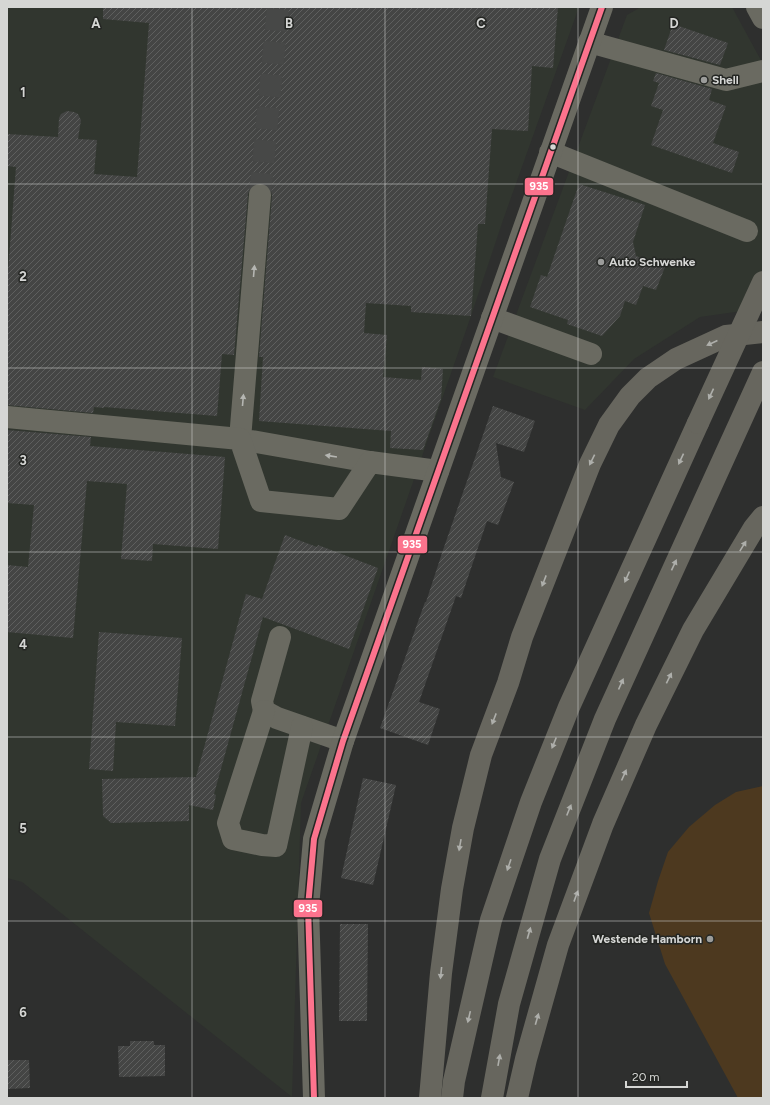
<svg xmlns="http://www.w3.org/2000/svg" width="770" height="1105" viewBox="0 0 770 1105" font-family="Figtree,sans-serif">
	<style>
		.built { fill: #31362f }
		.garden { fill: #4d391f }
		.building { fill: url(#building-hatch) }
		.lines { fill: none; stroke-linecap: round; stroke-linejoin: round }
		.minor-tunnel { stroke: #474847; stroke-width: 22; stroke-dasharray: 22 11; stroke-linecap: butt }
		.minor { stroke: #6a6a61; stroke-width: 22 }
		.major { stroke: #6a6a61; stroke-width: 22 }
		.highway { stroke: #67665e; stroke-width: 22 }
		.highway-bridge { stroke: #67665e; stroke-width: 22 }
		.bus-1-casing { stroke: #242623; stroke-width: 9 }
		.bus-1 { stroke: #fc738d; stroke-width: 6 }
		.oneway { fill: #b5b6b2 }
		.oneway2 { fill: #aeafab }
		.grid { fill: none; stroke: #d5d6d4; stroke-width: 1; stroke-opacity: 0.55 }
		.poi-dot { fill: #9b9c9a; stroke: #242623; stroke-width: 1.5 }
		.bus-dot { fill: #d5d6d4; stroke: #242623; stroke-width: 1.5 }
		.labels { text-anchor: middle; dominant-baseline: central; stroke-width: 3; stroke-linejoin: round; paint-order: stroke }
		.poi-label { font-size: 12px; font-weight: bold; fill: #d5d6d4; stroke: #242623; text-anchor: start }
		.grid-label { font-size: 13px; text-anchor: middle; font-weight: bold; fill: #d5d6d4; stroke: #242623; stroke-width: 3; stroke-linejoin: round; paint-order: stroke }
		.line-badge { stroke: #242623; stroke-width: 1.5 }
		.badge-label { font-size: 11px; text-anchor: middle; font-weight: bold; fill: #fff }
	</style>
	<defs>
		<pattern id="building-hatch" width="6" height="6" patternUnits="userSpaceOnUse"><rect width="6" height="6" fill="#444544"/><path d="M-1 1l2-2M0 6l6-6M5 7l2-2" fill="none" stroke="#5e5f5e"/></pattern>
	</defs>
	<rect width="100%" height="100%" fill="#2e2f2e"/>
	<g class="built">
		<polygon points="7,7 579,7 503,220 471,316 301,803 292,1097 22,882 7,878"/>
		<polygon points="641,7 732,7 763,64 763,308 700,317 634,359 585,410 493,377 627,15"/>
	</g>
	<polygon class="garden" points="763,786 763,1098 738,1098 665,964 649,913 658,881 668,852 689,827 715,805 736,792"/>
	<g class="building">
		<polygon points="103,7 558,7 553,68 532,66 528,131 492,129 485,224 478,224 471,316 411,312 411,306 366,303 364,333 387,335 383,377 421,380 422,367 443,369 441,399 423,450 390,448 391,431 259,421 263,357 259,357 272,196 271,189 267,185 261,183 254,184 250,188 248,194 234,355 222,354 217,416 104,407 104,408 94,407 93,413 7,405 7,285 16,167 7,166 7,134 58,137 59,118 61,114 67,111 74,112 78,114 81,120 78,139 97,140 94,174 137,177 149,23 103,19"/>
		<polygon points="673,24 728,43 720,65 664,50"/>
		<polygon points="656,73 712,89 709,100 726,106 713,143 739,152 732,173 651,145 663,110 651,106 659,83 653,81"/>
		<polygon points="579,184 645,205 633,242 636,256 665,267 656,290 643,286 636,305 625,301 620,316 602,336 567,324 568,320 530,307 541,275 547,277"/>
		<polygon points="493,406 535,421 524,452 496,443 501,477 514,482 498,525 487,521 461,598 456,596 419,702 440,709 428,745 380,728 425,602 426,602 442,553"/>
		<polygon points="7,430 91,437 90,446 225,457 218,549 153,544 152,561 121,559 127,484 87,481 73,638 7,632 7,565 28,567 34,505 7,503"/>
		<polygon points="285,535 317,547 318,545 378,568 349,649 263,617 214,794 216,795 213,810 189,805 189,821 111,823 103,816 102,779 196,777 246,594 262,599"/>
		<polygon points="99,632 182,638 175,726 116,722 113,771 89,769"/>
		<polygon points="363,778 396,785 373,885 341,878"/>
		<polygon points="340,924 368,924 367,1021 339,1021"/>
		<polygon points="130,1041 154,1041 154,1045 165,1045 165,1076 119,1077 118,1046 130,1046"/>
		<polygon points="7,1060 29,1060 30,1088 7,1089"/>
	</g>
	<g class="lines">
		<polyline class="minor-tunnel" points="260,195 278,7"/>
		<g class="minor">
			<polyline points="589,42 726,80 763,71"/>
			<polyline points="550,152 747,231"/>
			<polyline points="260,195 240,439 370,462"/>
			<polyline points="492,318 591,354"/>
			<polyline points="7,417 240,439 261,501 339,509 370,462 438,471"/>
			<polyline points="280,637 262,701 264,711 277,718 343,741"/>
			<polyline points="264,711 228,823 233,839 262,845 276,846 302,727"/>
			<polyline points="314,1098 308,907 314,839 343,741 602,7"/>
		</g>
		<polyline class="major" points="757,7 763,18"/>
		<g class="highway">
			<polyline points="430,1098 441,973 452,889 463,828 481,755 508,683 522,637 590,464 609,425 630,396 648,378 676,359 726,336 763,332"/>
			<polyline points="452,1098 454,1081 491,920 531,802 569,707 698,423"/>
			<polyline points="492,1098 509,1004 550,859 605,719 763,372"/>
			<polyline points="517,1098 526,1059 558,945 603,824 646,725 693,630 754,528 763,517"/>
		</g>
		<polyline class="highway-bridge" points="698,423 763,282"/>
		<g class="bus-1-casing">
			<polyline id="bus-1" points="314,1098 308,907 314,839 343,741 602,7"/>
		</g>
		<use href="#bus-1" class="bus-1"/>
	</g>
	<defs><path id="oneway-solid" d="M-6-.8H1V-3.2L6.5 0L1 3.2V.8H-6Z"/></defs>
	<g class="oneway">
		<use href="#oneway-solid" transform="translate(254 271) rotate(-85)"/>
		<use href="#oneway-solid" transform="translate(243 400) rotate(-85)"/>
		<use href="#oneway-solid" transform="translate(331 456) rotate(-171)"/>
	</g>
	<g class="oneway2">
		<use href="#oneway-solid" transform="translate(712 343) rotate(155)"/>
		<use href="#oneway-solid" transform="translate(711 394) rotate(115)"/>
		<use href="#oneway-solid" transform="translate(681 459) rotate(115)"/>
		<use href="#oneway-solid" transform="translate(592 460) rotate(116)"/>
		<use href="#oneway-solid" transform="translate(743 546) rotate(-58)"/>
		<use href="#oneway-solid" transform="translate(674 565) rotate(-65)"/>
		<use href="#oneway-solid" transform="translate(627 577) rotate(114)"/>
		<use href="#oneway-solid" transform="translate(544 581) rotate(111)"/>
		<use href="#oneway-solid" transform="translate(669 678) rotate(-64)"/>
		<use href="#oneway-solid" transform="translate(621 684) rotate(-66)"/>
		<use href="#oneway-solid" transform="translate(494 719) rotate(111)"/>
		<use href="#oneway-solid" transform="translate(554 743) rotate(112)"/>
		<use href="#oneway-solid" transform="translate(624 775) rotate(-66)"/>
		<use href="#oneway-solid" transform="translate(569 810) rotate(-68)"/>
		<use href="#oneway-solid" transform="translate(460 845) rotate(100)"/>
		<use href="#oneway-solid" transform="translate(509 865) rotate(109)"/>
		<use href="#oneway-solid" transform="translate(576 896) rotate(-70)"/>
		<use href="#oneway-solid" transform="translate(529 933) rotate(-74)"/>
		<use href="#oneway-solid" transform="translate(441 973) rotate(96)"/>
		<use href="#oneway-solid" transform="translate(469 1017) rotate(103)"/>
		<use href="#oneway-solid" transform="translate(537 1019) rotate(-74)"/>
		<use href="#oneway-solid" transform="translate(499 1060) rotate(-80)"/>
	</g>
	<path class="grid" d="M 192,7 L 192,1098M 385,7 L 385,1098M 578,7 L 578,1098M 7,184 L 763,184M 7,368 L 763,368M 7,552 L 763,552M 7,737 L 763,737M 7,921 L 763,921"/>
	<g class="poi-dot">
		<circle cx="704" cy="80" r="4"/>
		<circle cx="601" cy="262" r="4"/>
		<circle cx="710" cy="939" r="4"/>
	</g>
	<circle class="bus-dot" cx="553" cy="147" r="3.5"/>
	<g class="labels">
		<g class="poi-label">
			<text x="712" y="80">Shell</text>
			<text x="609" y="262">Auto Schwenke</text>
			<text x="702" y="939" text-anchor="end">Westende Hamborn</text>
		</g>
	</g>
	<g class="grid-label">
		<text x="96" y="28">A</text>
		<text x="289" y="28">B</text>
		<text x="481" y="28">C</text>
		<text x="674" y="28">D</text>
		<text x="23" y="97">1</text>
		<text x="23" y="281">2</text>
		<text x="23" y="465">3</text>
		<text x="23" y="649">4</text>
		<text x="23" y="833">5</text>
		<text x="23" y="1017">6</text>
	</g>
	<g class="line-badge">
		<rect x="524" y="177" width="30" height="19" rx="4" fill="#fc738d"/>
		<rect x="397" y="535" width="31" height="19" rx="4" fill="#fc738d"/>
		<rect x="293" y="899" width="30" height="19" rx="4" fill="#fc738d"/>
	</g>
	<g class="badge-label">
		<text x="539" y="190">935</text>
		<text x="412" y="548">935</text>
		<text x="308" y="912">935</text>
	</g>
	<rect width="770" height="1105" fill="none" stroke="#d5d6d4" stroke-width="16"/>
	<path d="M626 1081v6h61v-6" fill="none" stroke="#d5d6d4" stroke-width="2"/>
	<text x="632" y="1081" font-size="12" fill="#d5d6d4" stroke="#242623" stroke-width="3" paint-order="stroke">20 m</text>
</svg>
